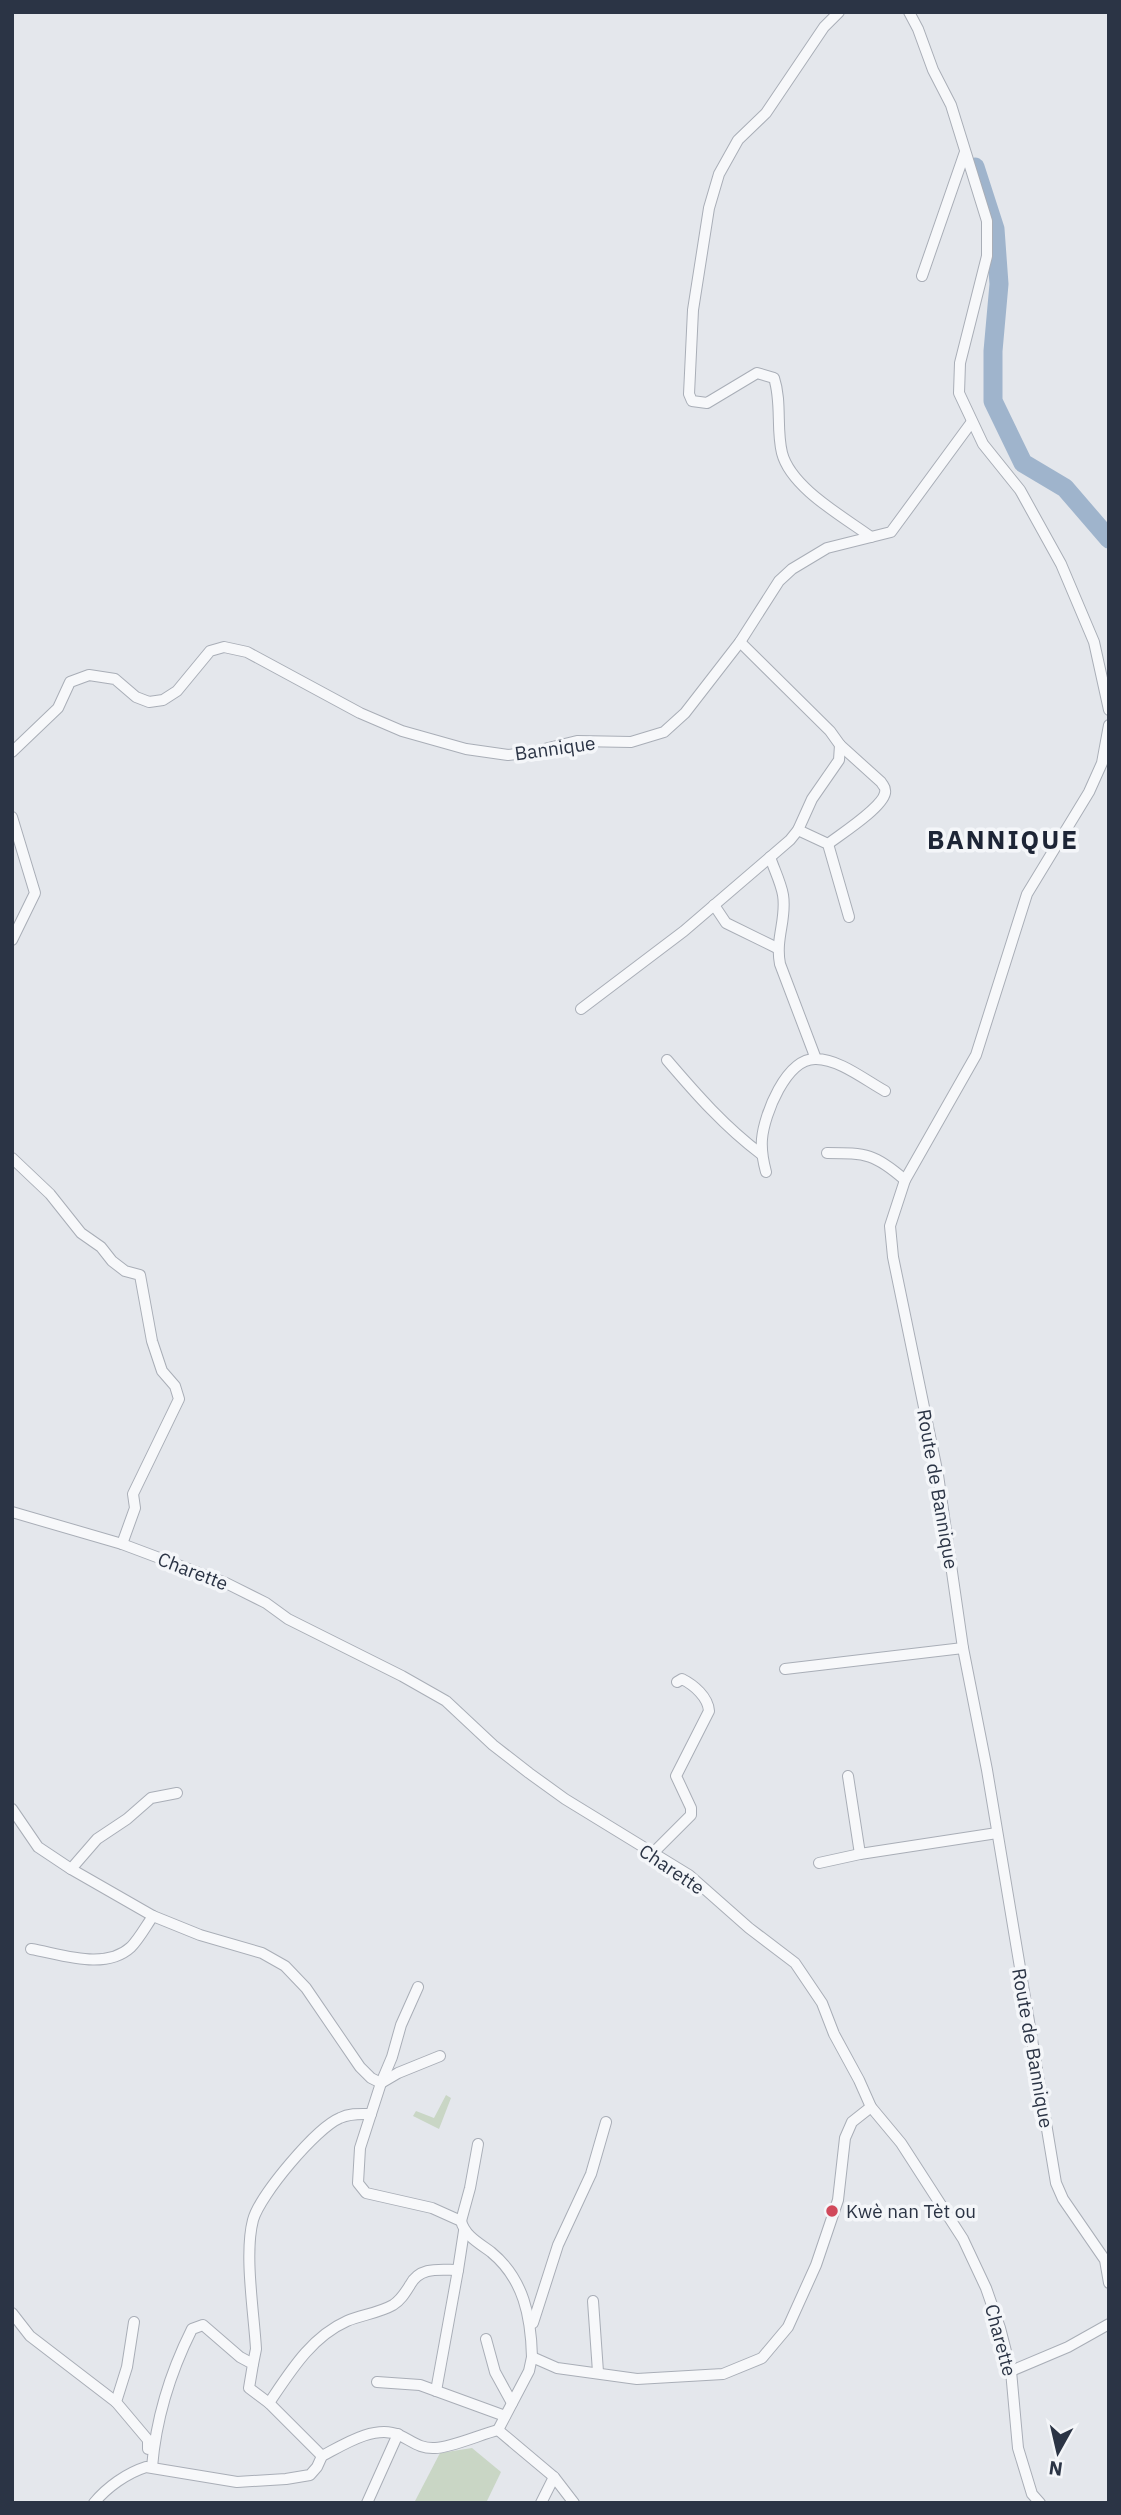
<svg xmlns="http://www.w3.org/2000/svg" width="1121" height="2515" viewBox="0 0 1121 2515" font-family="'IBM Plex Sans',sans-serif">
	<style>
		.green { fill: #c9d6c5 }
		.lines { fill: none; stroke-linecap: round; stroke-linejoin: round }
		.river { stroke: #9fb4cc; stroke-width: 19 }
		.minor-casing { stroke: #a9aeb7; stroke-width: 12 }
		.minor { stroke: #f7f8fa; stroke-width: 10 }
		.poi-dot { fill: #d1495b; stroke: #f4f6f9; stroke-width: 2.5 }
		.labels { text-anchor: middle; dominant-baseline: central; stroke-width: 7; stroke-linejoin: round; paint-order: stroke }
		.street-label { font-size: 19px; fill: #2b3445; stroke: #f4f6f9 }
		.poi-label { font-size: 19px; fill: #2b3445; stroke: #f4f6f9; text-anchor: start }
		.district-label { font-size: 26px; font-weight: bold; letter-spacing: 2px; fill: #1d2536; stroke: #f4f6f9 }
	</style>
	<rect width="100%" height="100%" fill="#e4e7ec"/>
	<g class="green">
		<polygon points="446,2095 451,2098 439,2129 413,2116 416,2111 434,2118"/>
		<polygon points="472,2448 501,2472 486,2503 414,2503 440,2453"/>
	</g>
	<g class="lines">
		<polyline class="river" points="975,167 995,229 999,284 993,351 993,401 1023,463 1065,488 1109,539"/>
		<g class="minor-casing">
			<g id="minor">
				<path d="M 839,12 L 824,27 L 766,113 L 738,140 L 719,174 L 709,208 L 693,310 L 689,394 L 692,401 L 707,403 L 757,373 L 774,378 C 782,402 776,429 782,453 C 791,488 844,517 871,537"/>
				<polyline points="909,12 918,29 933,70 951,105 987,221 987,256 960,363 959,393 983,444 1020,490 1061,564 1094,642 1109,710"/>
				<polyline points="922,276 965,152"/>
				<polyline points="1109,725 1102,763 1089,792 1027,894 976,1055 905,1180 890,1226 893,1257 938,1475 963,1648 987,1770 1056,2183 1063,2199 1105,2260 1109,2283"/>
				<polyline points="12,752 58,708 70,682 89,675 115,679 136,697 149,702 163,700 177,691 210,651 224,647 247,652 360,713 402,731 466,749 508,755 532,752 577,741 631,742 664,732 685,713 740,642 779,581 792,569 827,548 891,532 971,423"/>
				<polyline points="12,817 35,893 12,940"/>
				<polyline points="798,830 828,844 849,917"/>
				<path d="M 828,844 C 841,834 882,808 885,793 C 886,787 884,787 881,782 L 840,745"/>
				<path d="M 770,857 C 774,869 781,883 783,895 C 787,919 775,938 780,964 L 816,1059"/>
				<polyline points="714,905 726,923 777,948"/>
				<polyline points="581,1009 684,931 790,840 798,830 812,799 839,760 840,745 830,731 740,642"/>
				<path d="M 667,1060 C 696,1094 725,1127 761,1154"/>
				<path d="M 827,1153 C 867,1153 875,1154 905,1180"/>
				<polyline points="12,1158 50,1194 81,1233 101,1247 112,1261 125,1271 140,1275 152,1341 162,1371 175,1386 179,1399 133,1494 135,1508 122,1544"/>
				<path d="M 766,1172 C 763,1161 761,1151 762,1139 C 764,1115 786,1058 816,1059 C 839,1059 865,1080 885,1091"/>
				<polyline points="12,1512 122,1544 226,1583 266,1603 288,1619 402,1676 446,1701 493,1745 529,1773 565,1799 689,1875 749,1928 795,1963 822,2003 834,2034 859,2080 871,2107 901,2143 963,2239 986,2288 1000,2328 1011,2371 1018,2448 1032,2494 1040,2503"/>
				<polyline points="785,1669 963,1648"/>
				<polyline points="848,1776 860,1854"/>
				<path d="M 12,1809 L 38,1847 L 71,1869 L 153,1916 L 200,1935 L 262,1953 L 285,1966 L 306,1988 L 360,2067 L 371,2078 L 381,2083 L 360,2148 L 358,2183 L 366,2193 L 432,2208 L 461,2221 C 465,2236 479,2243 491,2252 C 524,2279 531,2317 532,2357"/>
				<path d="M 652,1854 L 691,1815 L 691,1808 L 676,1776 L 709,1711 C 708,1697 694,1685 682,1679 L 677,1682"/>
				<polyline points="819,1863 860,1854 997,1833"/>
				<polyline points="71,1869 97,1839 127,1819 151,1798 177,1793"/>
				<path d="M 31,1949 C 61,1954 105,1971 131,1947 C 139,1939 146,1926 153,1916"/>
				<polyline points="381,2083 392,2057 401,2025 418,1987"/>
				<polyline points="381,2083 398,2073 440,2056"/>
				<polyline points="461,2221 470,2188 478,2144"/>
				<polyline points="593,2301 598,2372"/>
				<polyline points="12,2313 30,2336 116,2402"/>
				<polyline points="134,2322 127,2367 116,2402 148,2440 148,2449"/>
				<polyline points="533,2323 558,2245 591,2174 606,2122"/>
				<polyline points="486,2339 495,2372 512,2403"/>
				<path d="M 253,2364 L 256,2349 C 254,2313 244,2254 253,2220 C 260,2195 316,2128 340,2118 C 350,2113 361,2114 371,2114"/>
				<polyline points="1011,2371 1068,2347 1109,2324"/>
				<polyline points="377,2382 420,2385 505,2416"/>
				<polyline points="436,2391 458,2270"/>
				<path d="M 269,2403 C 290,2372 311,2337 347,2321 C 361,2315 379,2313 393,2305 C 401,2300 405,2293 410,2285 C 420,2266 440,2270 458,2270 L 464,2231"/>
				<polyline points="498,2430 529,2371 532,2357 557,2368 637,2379 723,2374 762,2358 788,2327 816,2265 838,2200 845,2138 852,2122 871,2107"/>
				<polyline points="498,2430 554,2477 574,2503"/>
				<path d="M 152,2467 C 156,2418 170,2373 192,2329 L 203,2325 L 240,2357 L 253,2364 L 249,2388 L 269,2403 L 322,2456"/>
				<path d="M 94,2503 C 107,2487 127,2473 146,2467 L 237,2482 L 286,2479 L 310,2475 L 317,2467 L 322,2456 C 343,2445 375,2424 399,2435 C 412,2441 420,2449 435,2448 C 450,2448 482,2434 498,2430"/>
				<polyline points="367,2503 398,2434"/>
				<polyline points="541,2503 554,2477"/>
			</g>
		</g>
		<use href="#minor" class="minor"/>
	</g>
	<circle class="poi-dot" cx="832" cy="2211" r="7"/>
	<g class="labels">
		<g class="street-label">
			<text transform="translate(555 748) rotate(-8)">Bannique</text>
			<text transform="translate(938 1489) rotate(80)">Route de Bannique</text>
			<text transform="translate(193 1571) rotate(21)">Charette</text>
			<text transform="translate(672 1869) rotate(34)">Charette</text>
			<text transform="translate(1033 2048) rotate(80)">Route de Bannique</text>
			<text transform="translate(1001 2340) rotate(75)">Charette</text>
		</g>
		<g class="poi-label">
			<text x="846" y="2211">Kwè nan Tèt ou</text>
		</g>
		<g class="district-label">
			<text x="1003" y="839">BANNIQUE</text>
		</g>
	</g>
	<rect width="1121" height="2515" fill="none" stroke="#2b3445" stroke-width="28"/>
	<g transform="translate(1058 2452) rotate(188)" stroke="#f4f6f9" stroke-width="5" paint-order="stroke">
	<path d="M0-5L12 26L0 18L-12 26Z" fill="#2b3445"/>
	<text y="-10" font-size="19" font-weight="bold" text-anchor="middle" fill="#2b3445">N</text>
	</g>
</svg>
